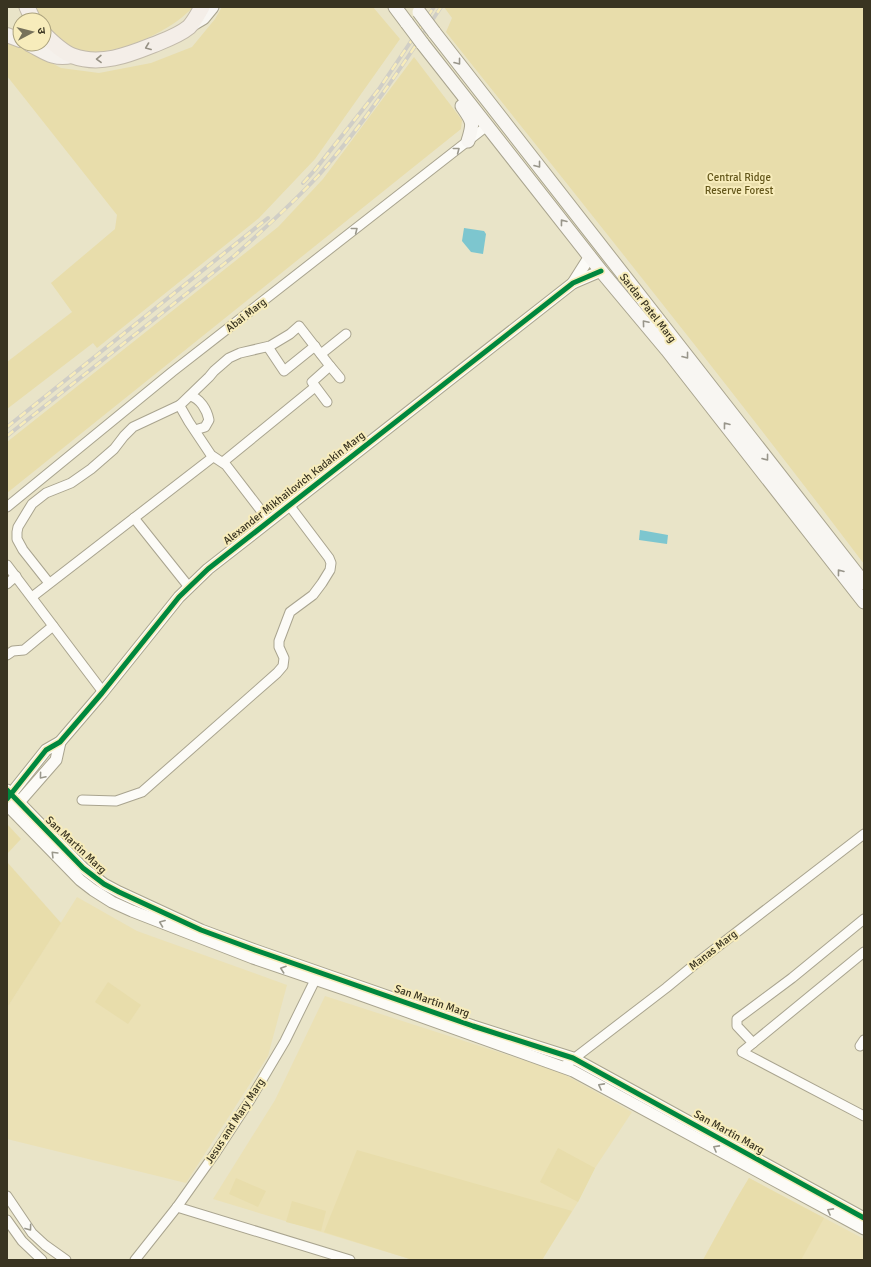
<svg xmlns="http://www.w3.org/2000/svg" width="871" height="1267" viewBox="0 0 871 1267" font-family="Signika,'Noto Sans Devanagari',sans-serif">
	<style>
		.built { fill: #ebe1b5 }
		.green { fill: #e8ddab }
		.water { fill: #7dc6cf }
		.lines { fill: none; stroke-linecap: round; stroke-linejoin: round }
		.minor-casing { stroke: #a9a48f; stroke-width: 11 }
		.tertiary-casing { stroke: #a9a48f; stroke-width: 13 }
		.secondary-casing { stroke: #a9a48f; stroke-width: 15 }
		.primary-casing { stroke: #c2baaa; stroke-width: 16 }
		.trunk-casing { stroke: #c2baaa; stroke-width: 17 }
		.minor { stroke: #fcfbf7; stroke-width: 9 }
		.tertiary { stroke: #fcfbf7; stroke-width: 11 }
		.secondary { stroke: #f8f6f2; stroke-width: 13 }
		.primary { stroke: #f5f1ec; stroke-width: 14 }
		.trunk { stroke: #f4eee8; stroke-width: 15 }
		.rail-casing { stroke: #d0cec6; stroke-width: 4 }
		.rail { stroke: #f7ecbb; stroke-width: 2.5; stroke-dasharray: 8; stroke-linecap: butt }
		.secondary-bridge-casing { stroke: #a9a48f; stroke-width: 15; stroke-linecap: butt }
		.secondary-bridge { stroke: #f8f6f2; stroke-width: 13 }
		.cycleway-casing { stroke: #f7ecbb; stroke-width: 8 }
		.cycleway { stroke: #00873e; stroke-width: 5 }
		.oneway { stroke: #969184 }
		.oneway2 { stroke: #98958a }
		.oneway3 { stroke: #9a988c }
		.labels { text-anchor: middle; dominant-baseline: central; stroke-width: 4; stroke-linejoin: round; paint-order: stroke }
		.park-label { font-size: 11px; fill: #63561a; stroke: #f7ecbb }
		.street-label { font-size: 11px; fill: #393421; stroke: #f7ecbb }
	</style>
	<rect width="100%" height="100%" fill="#e9e4c8"/>
	<g class="built">
		<polygon points="77,897 137,931 287,985 268,1056 186,1183 7,1139 7,1008"/>
		<polygon points="325,996 560,1072 632,1112 595,1168 578,1202 542,1260 413,1260 213,1199 275,1100"/>
		<polygon points="749,1178 864,1239 864,1260 703,1260 737,1198"/>
	</g>
	<g class="green">
		<path d="M 32,7 L 193,7 C 171,32 115,57 81,51 C 67,48 56,38 44,29 L 44,20 L 38,20 Z"/>
		<polygon points="222,7 373,7 400,39 315,159 259,218 97,348 93,343 7,409 7,362 72,312 51,283 115,229 117,215 7,76 7,43 24,48 61,68 99,73 151,63 192,47 215,19"/>
		<path d="M 444,7 L 859,7 L 864,9 L 864,564 C 728,384 586,208 446,32 L 452,18 Z"/>
		<polygon points="414,57 462,120 461,129 7,493 7,442 278,227 323,179"/>
		<polygon points="7,824 21,839 7,854"/>
		<polygon points="7,862 61,923 7,1008"/>
		<polygon points="108,982 141,1005 128,1024 95,1002"/>
		<polygon points="558,1148 595,1168 578,1202 540,1182"/>
		<polygon points="357,1150 572,1211 542,1260 413,1260 324,1232"/>
		<polygon points="236,1178 266,1191 258,1207 229,1194"/>
		<polygon points="749,1178 824,1218 801,1260 703,1260 737,1198"/>
		<polygon points="292,1201 326,1211 321,1231 286,1222"/>
	</g>
	<g class="water">
		<polygon points="464,228 484,231 486,234 483,254 471,252 462,241"/>
		<polygon points="640,530 668,535 667,544 639,540"/>
	</g>
	<g class="lines">
		<g class="minor-casing">
			<g id="minor">
				<polyline points="268,347 284,371 315,346"/>
				<polyline points="321,354 346,334"/>
				<polyline points="330,366 340,378"/>
				<path d="M 190,396 C 200,398 207,410 209,420 L 205,427 L 195,430"/>
				<polyline points="223,462 315,387"/>
				<polyline points="7,507 172,372 487,126"/>
				<polyline points="134,518 189,587"/>
				<polyline points="269,521 226,465 211,455 189,422 181,408 180,405 209,377 214,371 229,358 240,353 270,346 290,334 299,326 330,366 312,382 327,402"/>
				<polyline points="7,565 103,692"/>
				<polyline points="49,583 23,550 17,539 17,532 18,527 32,504 46,493 71,483 91,469 114,449 124,436 133,427 180,405"/>
				<polyline points="7,584 16,576"/>
				<polyline points="32,597 213,457"/>
				<polyline points="7,655 13,651 24,650 53,626"/>
				<polyline points="82,800 116,801 142,792 277,673 283,666 284,658 279,647 279,641 290,612 313,595 322,583 330,570 331,563 329,558 289,505"/>
				<polyline points="864,952 742,1052 864,1116"/>
				<polyline points="753,1043 737,1026 737,1019 792,978 864,919"/>
				<polyline points="860,1046 864,1040"/>
				<polyline points="563,1067 666,988 694,965 864,834"/>
				<polyline points="7,1196 32,1233 45,1245 66,1260"/>
				<polyline points="177,1207 350,1260"/>
				<polyline points="7,1220 22,1241 42,1260"/>
				<polyline points="135,1260 177,1207 216,1152 250,1100 285,1041 318,974"/>
			</g>
		</g>
		<g class="tertiary-casing">
			<g id="tertiary">
				<polyline points="573,283 590,256"/>
				<polyline points="7,790 83,868 104,884 119,892 201,930 255,950 473,1026 573,1058 864,1218"/>
				<polyline points="7,799 46,750 60,742 102,693 179,597 208,569 573,283 601,271"/>
				<polyline points="7,805 80,880 93,890 112,902 132,911 253,958 347,990 573,1071 864,1229"/>
				<polyline points="14,808 56,760 60,742"/>
			</g>
		</g>
		<g class="secondary-casing">
			<g id="secondary">
				<polyline points="395,7 407,23"/>
				<polyline points="191,25 203,18 212,7"/>
				<polyline points="434,32 864,583"/>
				<polyline points="422,43 601,271 667,350 864,602"/>
				<path d="M 462,106 C 473,122 474,122 468,141"/>
			</g>
		</g>
		<g class="primary-casing">
			<g id="primary">
				<polyline points="7,35 20,40"/>
				<path d="M 29,44 C 45,52 53,60 72,56"/>
			</g>
		</g>
		<g class="trunk-casing">
			<g id="trunk">
				<polyline points="27,7 33,20"/>
				<path d="M 44,34 C 52,42 62,52 73,56 C 100,66 128,55 153,45 C 165,40 178,36 189,27 C 194,22 198,14 202,7"/>
			</g>
		</g>
		<use href="#minor" class="minor"/>
		<use href="#tertiary" class="tertiary"/>
		<use href="#secondary" class="secondary"/>
		<use href="#primary" class="primary"/>
		<use href="#trunk" class="trunk"/>
		<g class="rail-casing">
			<g id="rail">
				<polyline points="303,183 314,171 379,89 434,7"/>
				<polyline points="7,427 268,218"/>
				<path d="M 7,436 L 234,256 C 263,230 292,204 318,176 C 364,124 403,65 441,7"/>
			</g>
		</g>
		<use href="#rail" class="rail"/>
		<g class="secondary-bridge-casing">
			<g id="secondary-bridge">
				<polyline points="419,12 434,32"/>
				<polyline points="407,23 422,43"/>
			</g>
		</g>
		<use href="#secondary-bridge" class="secondary-bridge"/>
		<g class="cycleway-casing">
			<g id="cycleway">
				<polyline points="7,790 83,868 104,884 119,892 201,930 255,950 473,1026 573,1058 864,1218"/>
				<polyline points="7,799 46,750 60,742 102,693 179,597 208,569 573,283 601,271"/>
			</g>
		</g>
		<use href="#cycleway" class="cycleway"/>
	</g>
	<defs><path id="oneway-chevron" d="M-2-3.5L2.5 0L-2 3.5" fill="none" stroke-width="1.6" stroke-linecap="round" stroke-linejoin="round"/></defs>
	<g class="oneway">
		<use href="#oneway-chevron" transform="translate(148 47) rotate(159)"/>
		<use href="#oneway-chevron" transform="translate(99 59) rotate(179)"/>
	</g>
	<g class="oneway2">
		<use href="#oneway-chevron" transform="translate(458 62) rotate(52)"/>
		<use href="#oneway-chevron" transform="translate(538 165) rotate(52)"/>
		<use href="#oneway-chevron" transform="translate(563 222) rotate(-128)"/>
		<use href="#oneway-chevron" transform="translate(645 323) rotate(-130)"/>
		<use href="#oneway-chevron" transform="translate(686 356) rotate(52)"/>
		<use href="#oneway-chevron" transform="translate(726 425) rotate(-128)"/>
		<use href="#oneway-chevron" transform="translate(766 458) rotate(52)"/>
		<use href="#oneway-chevron" transform="translate(840 572) rotate(-128)"/>
	</g>
	<g class="oneway3">
		<use href="#oneway-chevron" transform="translate(457 150) rotate(-38)"/>
		<use href="#oneway-chevron" transform="translate(355 230) rotate(-38)"/>
		<use href="#oneway-chevron" transform="translate(42 776) rotate(130)"/>
		<use href="#oneway-chevron" transform="translate(54 854) rotate(-135)"/>
		<use href="#oneway-chevron" transform="translate(162 923) rotate(-159)"/>
		<use href="#oneway-chevron" transform="translate(283 969) rotate(-161)"/>
		<use href="#oneway-chevron" transform="translate(601 1086) rotate(-152)"/>
		<use href="#oneway-chevron" transform="translate(716 1148) rotate(-151)"/>
		<use href="#oneway-chevron" transform="translate(830 1211) rotate(-151)"/>
		<use href="#oneway-chevron" transform="translate(29 1228) rotate(54)"/>
	</g>
	<g class="labels">
		<g class="park-label">
			<text x="739" y="177">Central Ridge<tspan x="739" dy="13">Reserve Forest</tspan></text>
		</g>
		<g class="street-label">
			<text transform="translate(648 308) rotate(52)">Sardar Patel Marg</text>
			<text transform="translate(246 315) rotate(-38)">Abai Marg</text>
			<text transform="translate(294 488) rotate(-38)">Alexander Mikhailovich Kadakin Marg</text>
			<text transform="translate(76 845) rotate(43)">San Martin Marg</text>
			<text transform="translate(713 950) rotate(-38)">Manas Marg</text>
			<text transform="translate(432 1001) rotate(19)">San Martin Marg</text>
			<text transform="translate(235 1121) rotate(-57)">Jesus and Mary Marg</text>
			<text transform="translate(729 1132) rotate(29)">San Martin Marg</text>
		</g>
	</g>
	<rect width="871" height="1267" fill="none" stroke="#393421" stroke-width="16"/>
	<g transform="translate(32 32) rotate(83)"><circle r="19" fill="#f7ecbb" stroke="#aba27d"/>
	<path d="M0-3L7 15L0 10L-7 15Z" fill="#77725b"/>
	<text y="-6" font-size="11" font-weight="bold" text-anchor="middle" fill="#393421">उ</text>
	</g>
</svg>
